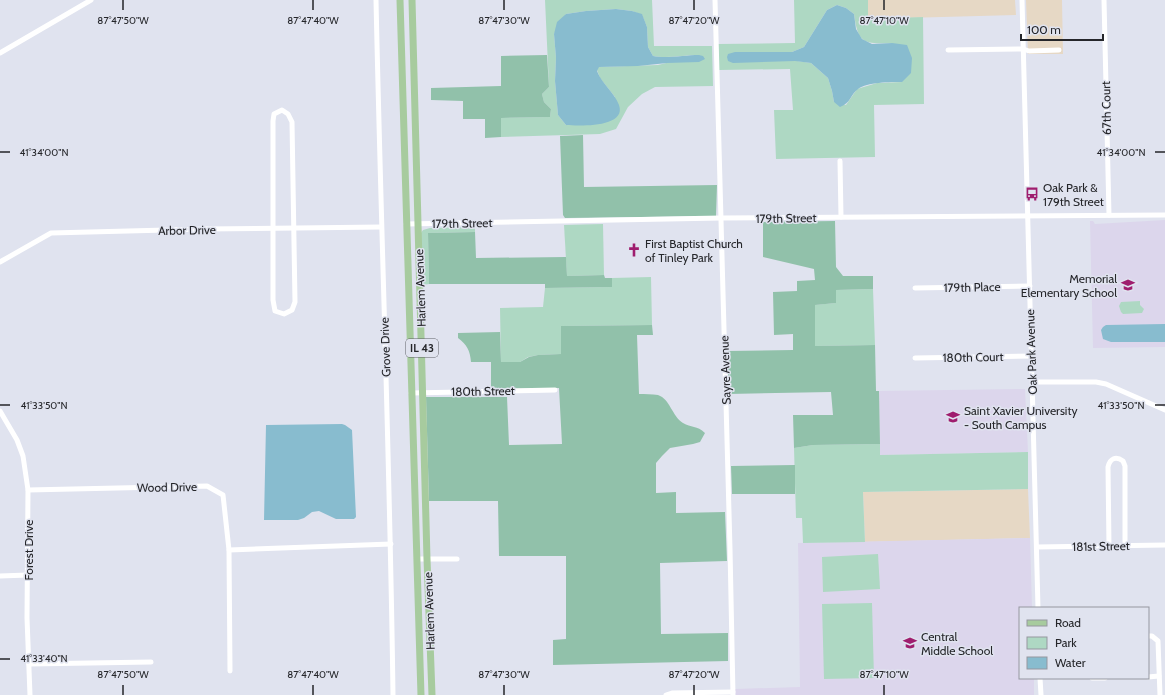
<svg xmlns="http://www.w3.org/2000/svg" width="1165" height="695" viewBox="0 0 1165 695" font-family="Cabin,sans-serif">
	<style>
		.commercial { fill: #e6d8c5 }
		.education { fill: #dcd6ec }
		.green { fill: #aed8c3; fill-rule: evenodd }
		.forest { fill: #91c1aa }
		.water { fill: #88bccf }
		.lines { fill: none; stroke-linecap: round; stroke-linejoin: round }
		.minor { stroke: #fff; stroke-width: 5 }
		.major { stroke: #a7cb9e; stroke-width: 7 }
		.ticks { fill: none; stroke: #25262a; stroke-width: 1.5 }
		.labels { text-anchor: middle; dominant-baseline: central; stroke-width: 3; stroke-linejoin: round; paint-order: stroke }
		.shield { fill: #e0e3ef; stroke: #5d5f65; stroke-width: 1 }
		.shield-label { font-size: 11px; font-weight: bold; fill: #25262a }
		.street-label { font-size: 12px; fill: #25262a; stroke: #e0e3ef }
		.poi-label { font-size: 12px; fill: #25262a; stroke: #e0e3ef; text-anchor: start }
		.ticks-label { font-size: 10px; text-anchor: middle; fill: #25262a; stroke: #e0e3ef; stroke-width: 3; stroke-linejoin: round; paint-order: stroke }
	</style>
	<rect width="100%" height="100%" fill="#e0e3ef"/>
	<g class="commercial">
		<polygon points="868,0 1015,0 1016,15 868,19"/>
		<polygon points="1026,0 1062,0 1063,54 1028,54"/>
		<polygon points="1028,489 1030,538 865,542 863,492"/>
	</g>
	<g class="education">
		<polygon points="1165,220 1165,347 1093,348 1090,221 1093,221 1095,224"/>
		<polygon points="1025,389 1028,452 880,455 879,391"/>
		<polygon points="1030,538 1032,608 1020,608 1020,678 1034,678 1034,695 735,695 735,689 800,687 798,543"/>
	</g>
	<g class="green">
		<path d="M 545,0 L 652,0 L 654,46 L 712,46 L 713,86 L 655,87 L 642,94 L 628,107 L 616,129 L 600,134 L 501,137 L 501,118 L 550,117 L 551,109 L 544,102 L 542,94 L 549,87 ZM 616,9 L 632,11 L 642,15 L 647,27 L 648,47 L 653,56 C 667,59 684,55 699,55 L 658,65 L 598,67 L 597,70 L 600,78 L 615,97 L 566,125 L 558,115 L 555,81 L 556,58 L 554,34 L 566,14 L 586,11 Z"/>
		<path d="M 794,0 L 868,0 L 868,19 L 923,17 L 924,104 L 874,105 L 875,157 L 776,159 L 774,110 L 793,110 L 790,69 L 719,70 L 718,44 L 795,43 ZM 837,5 L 846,8 L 854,14 C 858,44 864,44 892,43 L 902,82 L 877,83 L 857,89 L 846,105 L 834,102 L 832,91 L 828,78 L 811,63 L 735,52 L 792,52 L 804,47 L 827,10 Z"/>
		<polygon points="603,224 604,275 567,276 564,225"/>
		<polygon points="475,227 475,232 428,233 429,284 423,285 421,233 423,230 430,228"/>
		<polygon points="651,277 652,325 561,326 562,354 538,355 528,357 520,362 501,363 500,308 543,307 545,288 612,287 612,278"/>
		<polygon points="873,289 875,345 815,346 814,305 836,303 836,290"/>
		<polygon points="1140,301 1140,305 1144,309 1142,313 1123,314 1121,312 1119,306 1121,302"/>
		<polygon points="880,444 880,455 1028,452 1028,489 863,492 865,542 803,543 802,518 796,518 794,448 813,445"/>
		<polygon points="878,554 880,589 823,592 822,557"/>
		<polygon points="872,603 874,678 824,679 822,604"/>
	</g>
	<g class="forest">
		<polygon points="547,55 549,87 542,94 544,102 551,109 550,117 501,118 501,137 485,138 485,119 463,119 463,101 431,100 431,88 501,86 501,56"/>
		<polygon points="583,135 584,187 717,185 716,216 565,218 563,215 560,136"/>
		<polygon points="835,221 836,267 843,276 873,276 873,289 836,290 836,303 815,305 815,346 875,345 876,391 879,391 880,444 813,445 794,448 793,415 833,415 831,392 728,394 728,351 793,350 793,334 774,335 773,292 797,291 797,281 815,280 814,269 763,257 763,222"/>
		<polygon points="475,232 476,258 566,257 567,276 604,275 605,278 612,278 612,287 545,288 545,284 429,284 428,233"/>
		<path d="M 652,325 L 653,335 L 637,335 L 639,394 C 645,394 652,394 658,395 C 670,399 672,416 683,423 C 691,428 697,425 705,433 L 700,442 L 693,444 L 670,448 L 662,456 L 656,463 L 656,493 L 676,492 L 676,513 L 725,512 L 727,561 L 660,563 L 661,634 L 728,633 L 728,661 L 553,665 L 553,640 L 566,639 L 566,556 L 499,556 L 498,501 L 429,501 L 426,397 L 507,397 L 509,445 L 562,444 L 559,388 L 491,389 L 491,362 L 471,362 C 470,350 467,345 458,338 L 458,333 L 500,332 L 501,362 L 520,362 L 529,357 L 538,355 L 561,354 L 561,326 Z"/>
		<polygon points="795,465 795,494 732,494 731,466"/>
	</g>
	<g class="water">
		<path d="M 837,5 L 846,8 L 854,14 L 856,29 L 862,39 L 872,44 L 892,43 L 907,45 L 912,58 L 911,73 L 902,82 C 890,82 867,82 858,89 C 850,95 851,103 840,107 L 834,102 L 832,91 L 828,78 L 811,63 L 795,61 L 733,63 L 728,61 L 727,57 L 728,54 L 735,52 L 792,52 L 804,47 L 827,10 Z"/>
		<path d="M 616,9 L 632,11 L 642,14 L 647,27 L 648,47 L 653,56 C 666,59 685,55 699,55 L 703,56 L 705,59 L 699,62 L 667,63 L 638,66 L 599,67 L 597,71 C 602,84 614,92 619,105 C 627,128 578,126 566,125 L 558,115 L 555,81 L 556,58 L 554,34 L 557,22 L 566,14 L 586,11 Z"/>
		<polygon points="1165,324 1165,342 1111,342 1103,339 1101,330 1103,327 1106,325"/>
		<polygon points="342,424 345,425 352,430 356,517 354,519 336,519 319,511 312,512 304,518 298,520 264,520 266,425"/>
	</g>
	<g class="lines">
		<g class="minor">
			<path d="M 376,0 C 381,232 390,463 393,695"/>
			<polyline points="715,0 730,549 733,695"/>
			<polyline points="1022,0 1038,608"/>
			<polyline points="1104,0 1109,215"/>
			<polyline points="948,50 1023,49 1029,51 1059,50"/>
			<polyline points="0,53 91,0"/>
			<polygon points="282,110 288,114 292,122 295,302 292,310 284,314 275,311 273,300 273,121 274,114"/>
			<polyline points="840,161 841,217"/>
			<polyline points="406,224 721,218 1165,215"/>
			<polyline points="0,262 51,233 205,229 381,227"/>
			<polyline points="915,288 1030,286"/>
			<polyline points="915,358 1032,356"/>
			<polyline points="1032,382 1096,382 1106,384 1165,410"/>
			<polyline points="411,393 555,390"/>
			<polyline points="0,411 17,440 23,456 28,490 27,618 30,695"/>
			<polyline points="28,490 207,486 223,495 229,550 230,671"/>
			<path d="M 1109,546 L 1108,467 C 1110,458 1116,456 1123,461 L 1125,466 L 1125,546"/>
			<polyline points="1037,547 1165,545"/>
			<polyline points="229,550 391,544"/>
			<polyline points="417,559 457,559"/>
			<polyline points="0,576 28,575"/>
			<polyline points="1148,636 1152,636 1158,641 1160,695"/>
			<polyline points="29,664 151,662"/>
			<polyline points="1148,677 1159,676"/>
			<polyline points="1040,678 1041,695"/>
			<polyline points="1092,678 1105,678"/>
			<polyline points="666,695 672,693 733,692"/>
		</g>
		<g class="major">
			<polyline points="400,0 421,695"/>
			<polyline points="412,0 427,559 432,695"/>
		</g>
	</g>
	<path class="ticks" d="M 123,0 L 123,10M 313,0 L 313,10M 504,0 L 504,10M 694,0 L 694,10M 884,0 L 884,10M 0,152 L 10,152M 1155,152 L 1165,152M 0,405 L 10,405M 1155,405 L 1165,405M 0,659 L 10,659M 123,685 L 123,695M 313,685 L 313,695M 504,685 L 504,695M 694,685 L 694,695M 884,685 L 884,695"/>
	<defs>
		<g id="bus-bare" transform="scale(1.08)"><path d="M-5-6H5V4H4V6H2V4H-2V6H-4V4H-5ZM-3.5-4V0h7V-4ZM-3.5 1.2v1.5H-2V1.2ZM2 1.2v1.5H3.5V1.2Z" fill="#9f1d6e" stroke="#e0e3ef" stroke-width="2.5" paint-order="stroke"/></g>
		<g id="church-bare" transform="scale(1.08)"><path d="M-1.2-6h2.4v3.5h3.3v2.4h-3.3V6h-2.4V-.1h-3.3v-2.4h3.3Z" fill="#9f1d6e" stroke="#e0e3ef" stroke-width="2.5" paint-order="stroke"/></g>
		<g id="school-bare" transform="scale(1.08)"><path d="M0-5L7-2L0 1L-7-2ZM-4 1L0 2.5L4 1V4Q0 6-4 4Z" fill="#9f1d6e" stroke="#e0e3ef" stroke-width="2.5" paint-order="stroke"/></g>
		<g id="university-bare" transform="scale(1.08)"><path d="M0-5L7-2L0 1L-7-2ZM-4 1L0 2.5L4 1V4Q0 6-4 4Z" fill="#9f1d6e" stroke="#e0e3ef" stroke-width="2.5" paint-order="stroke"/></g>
	</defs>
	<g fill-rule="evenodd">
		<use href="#bus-bare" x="1032" y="194"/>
		<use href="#church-bare" x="634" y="250"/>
		<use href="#school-bare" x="1128" y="285"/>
		<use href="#university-bare" x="953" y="417"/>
		<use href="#school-bare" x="910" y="643"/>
	</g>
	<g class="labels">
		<rect class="shield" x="406" y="339" width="32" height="18" rx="3"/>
		<g class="shield-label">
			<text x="422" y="348">IL 43</text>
		</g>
		<g class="street-label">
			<text transform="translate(1106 108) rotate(-91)">67th Court</text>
			<text transform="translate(786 218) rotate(-1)">179th Street</text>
			<text transform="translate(462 223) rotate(-1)">179th Street</text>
			<text transform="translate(187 230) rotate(-1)">Arbor Drive</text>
			<text transform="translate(972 287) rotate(-1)">179th Place</text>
			<text transform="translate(420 288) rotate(-92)">Harlem Avenue</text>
			<text transform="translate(385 347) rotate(-92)">Grove Drive</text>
			<text transform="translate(1031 352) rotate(-92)">Oak Park Avenue</text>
			<text transform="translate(973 357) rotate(-1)">180th Court</text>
			<text transform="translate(725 370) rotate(-92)">Sayre Avenue</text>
			<text transform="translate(483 391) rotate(-1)">180th Street</text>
			<text transform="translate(167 487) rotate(-1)">Wood Drive</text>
			<text transform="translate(1101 546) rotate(-1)">181st Street</text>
			<text transform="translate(28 550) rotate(-90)">Forest Drive</text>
			<text transform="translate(429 611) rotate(-92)">Harlem Avenue</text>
		</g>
		<g class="poi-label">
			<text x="1043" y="187">Oak Park &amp;<tspan x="1043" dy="14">179th Street</tspan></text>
			<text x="645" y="243">First Baptist Church<tspan x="645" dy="14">of Tinley Park</tspan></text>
			<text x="1117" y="278" text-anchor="end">Memorial<tspan x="1117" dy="14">Elementary School</tspan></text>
			<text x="964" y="410">Saint Xavier University<tspan x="964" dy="14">- South Campus</tspan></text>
			<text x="921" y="636">Central<tspan x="921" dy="14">Middle School</tspan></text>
		</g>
	</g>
	<g class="ticks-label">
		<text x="123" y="24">87°47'50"W</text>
		<text x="313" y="24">87°47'40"W</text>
		<text x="504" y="24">87°47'30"W</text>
		<text x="694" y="24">87°47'20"W</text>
		<text x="884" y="24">87°47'10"W</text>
		<text x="44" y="156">41°34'00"N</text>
		<text x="1121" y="156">41°34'00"N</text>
		<text x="44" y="409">41°33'50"N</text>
		<text x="1121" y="409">41°33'50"N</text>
		<text x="44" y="662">41°33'40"N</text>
		<text x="123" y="678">87°47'50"W</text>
		<text x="313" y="678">87°47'40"W</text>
		<text x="504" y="678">87°47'30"W</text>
		<text x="694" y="678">87°47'20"W</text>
		<text x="884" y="678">87°47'10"W</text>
	</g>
	<rect x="1019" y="607" width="130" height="72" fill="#e0e3ef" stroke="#9597a0"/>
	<rect x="1027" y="620" width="20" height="6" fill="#a7cb9e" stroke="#9597a0"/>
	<text x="1055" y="627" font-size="12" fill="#25262a">Road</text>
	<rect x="1027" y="637" width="20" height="12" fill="#aed8c3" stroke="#9597a0"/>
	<text x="1055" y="647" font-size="12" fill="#25262a">Park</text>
	<rect x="1027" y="657" width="20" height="12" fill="#88bccf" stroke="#9597a0"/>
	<text x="1055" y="667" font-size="12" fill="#25262a">Water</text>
	<path d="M1021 34v6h82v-6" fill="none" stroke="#25262a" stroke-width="2"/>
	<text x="1027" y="34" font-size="12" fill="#25262a" stroke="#e0e3ef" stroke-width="3" paint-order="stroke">100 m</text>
</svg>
